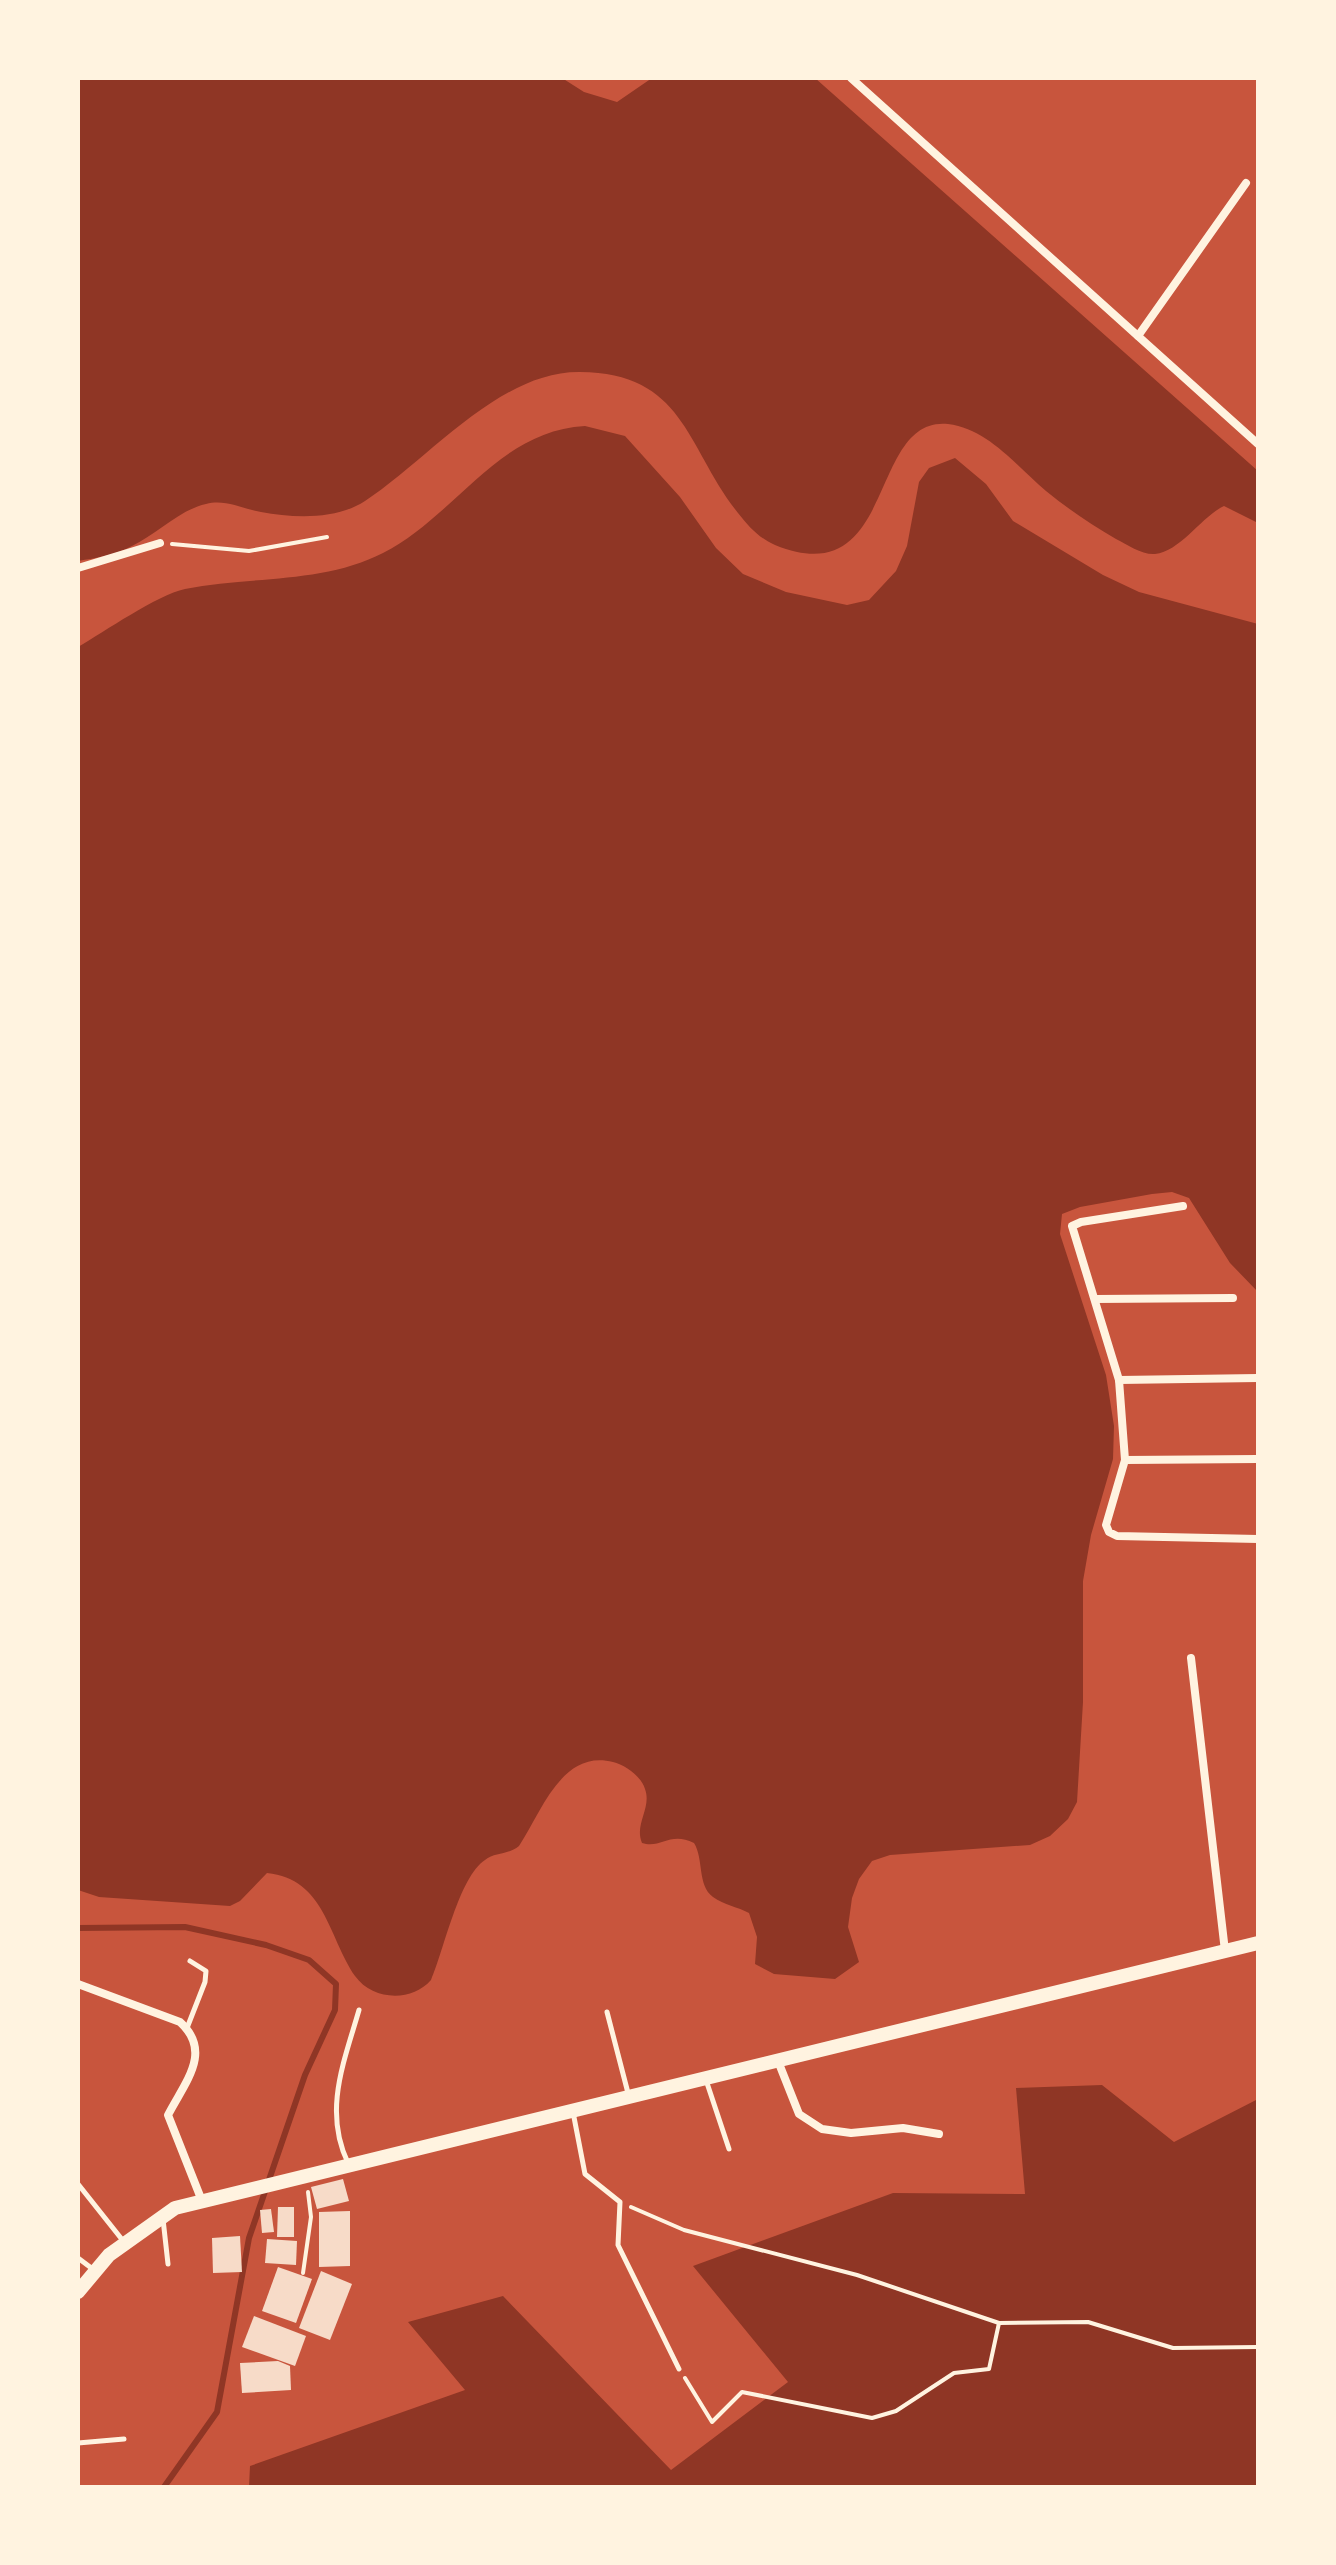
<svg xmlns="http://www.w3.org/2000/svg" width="1336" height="2565" viewBox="0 0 1336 2565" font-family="'Archivo Narrow',sans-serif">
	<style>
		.water { fill: #8f3625 }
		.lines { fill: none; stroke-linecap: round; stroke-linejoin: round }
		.stream { stroke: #8f3625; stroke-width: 6 }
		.building { fill: #f7dbc8 }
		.path { stroke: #fff3e0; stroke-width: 4 }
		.service { stroke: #fff3e0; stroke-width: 5 }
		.minor { stroke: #fff3e0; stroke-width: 8 }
		.secondary { stroke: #fff3e0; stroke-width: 14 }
	</style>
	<rect width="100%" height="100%" fill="#c8553d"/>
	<g class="water">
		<path d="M 78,78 L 562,78 L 584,92 L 617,102 L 652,78 L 815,78 L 1258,471 L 1258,523 L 1224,506 C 1201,517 1181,551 1155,554 C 1142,555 1128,545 1116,539 C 1092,525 1068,509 1046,491 C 1017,467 989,429 948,424 C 867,416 898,595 775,545 C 759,538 749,527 738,513 C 686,447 685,373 580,372 C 499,371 428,460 365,501 C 336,520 294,518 261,512 C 242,509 226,499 206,504 C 179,510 157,534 132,546 C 116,555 96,558 78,561 Z"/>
		<path d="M 585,426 L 625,436 L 680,497 L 716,548 L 743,574 L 786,592 L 847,605 L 869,600 L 896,571 L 907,546 L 919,482 L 929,468 L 955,458 L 986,484 L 1013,521 L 1103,575 L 1139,592 L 1258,624 L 1258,1292 L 1230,1263 L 1189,1198 L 1172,1192 L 1152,1194 L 1080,1207 L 1062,1214 L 1060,1234 L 1106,1375 L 1114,1426 L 1113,1459 L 1091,1535 L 1083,1581 L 1083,1702 L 1077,1802 L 1068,1819 L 1050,1836 L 1030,1845 L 890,1855 L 872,1861 L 859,1879 L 852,1898 L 848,1927 L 859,1962 L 835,1979 L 774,1974 L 755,1964 L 757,1937 L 749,1913 C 738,1907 724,1905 713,1897 C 697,1885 704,1859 694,1843 C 670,1831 661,1849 642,1843 C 634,1824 652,1808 645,1789 C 641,1776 625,1765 613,1762 C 562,1749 542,1811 519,1846 C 508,1855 495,1852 485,1860 C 459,1877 444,1950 431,1980 C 412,2002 373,2001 355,1976 C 328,1936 325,1879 267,1873 L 240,1901 L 230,1906 L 99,1897 L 78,1890 L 78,647 C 104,632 157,595 185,589 C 250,576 323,584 383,553 C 456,516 497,431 585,426 Z"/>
		<polygon points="1102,2085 1174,2142 1258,2099 1258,2487 249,2487 250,2466 465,2390 408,2322 503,2296 671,2470 788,2382 693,2266 893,2193 1025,2194 1016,2088"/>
	</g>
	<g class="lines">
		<polyline class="stream" points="78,1928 185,1927 266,1945 309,1960 336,1984 335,2010 305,2075 249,2238 217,2412 164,2487"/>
	</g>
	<g class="building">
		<polygon points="343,2179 349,2201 317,2209 311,2187"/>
		<polygon points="278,2207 294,2207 294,2237 277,2237"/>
		<polygon points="271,2209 274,2232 262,2233 260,2210"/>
		<polygon points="350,2211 350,2266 319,2267 319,2212"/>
		<polygon points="240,2236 242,2272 213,2273 212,2238"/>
		<polygon points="267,2239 297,2241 296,2265 265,2263"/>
		<polygon points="278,2267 312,2279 296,2323 262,2311"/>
		<polygon points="321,2271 352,2284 330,2340 299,2328"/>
		<polygon points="254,2316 306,2336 295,2366 242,2347"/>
		<polygon points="278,2361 290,2366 291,2390 242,2393 240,2363"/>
	</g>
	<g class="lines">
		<g class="path">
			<polyline points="172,544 249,551 327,537"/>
			<polyline points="631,2207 684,2230 857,2275 999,2323 1088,2322 1173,2348 1258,2347"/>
			<polyline points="303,2273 311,2217 308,2192"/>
			<polyline points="685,2378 712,2422 742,2392 872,2418 896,2411 954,2373 989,2369 999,2323"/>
		</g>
		<g class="service">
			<polyline points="607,2012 628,2093"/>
			<polyline points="187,2028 205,1982 206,1971 190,1961"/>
			<polyline points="706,2080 729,2149"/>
			<polyline points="573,2112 585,2174 620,2202 618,2245 679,2369"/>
			<path d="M 348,2163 C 323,2111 344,2062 359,2010"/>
			<polyline points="78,2184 124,2242"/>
			<polyline points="163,2219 168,2264"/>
			<polyline points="78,2258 94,2270"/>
			<polyline points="78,2443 124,2439"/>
		</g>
		<g class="minor">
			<polyline points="851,78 1258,444"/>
			<polyline points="1138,336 1246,183"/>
			<polyline points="78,568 160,543"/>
			<polyline points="1183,1206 1081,1222 1072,1226 1119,1380 1125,1460 1106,1525 1109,1532 1117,1536 1258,1539"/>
			<polyline points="1095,1299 1233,1298"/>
			<polyline points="1119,1380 1258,1378"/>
			<polyline points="1125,1460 1258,1459"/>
			<polyline points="1191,1658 1225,1951"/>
			<path d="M 78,1984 L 180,2022 C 213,2052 185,2082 168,2115 L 202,2201"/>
			<polyline points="778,2061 799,2114 822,2129 851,2133 903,2128 939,2134"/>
		</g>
		<polyline class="secondary" points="78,2292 109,2255 175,2208 1258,1943"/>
	</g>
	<rect width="1336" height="2565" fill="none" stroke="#fff3e0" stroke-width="160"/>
</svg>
